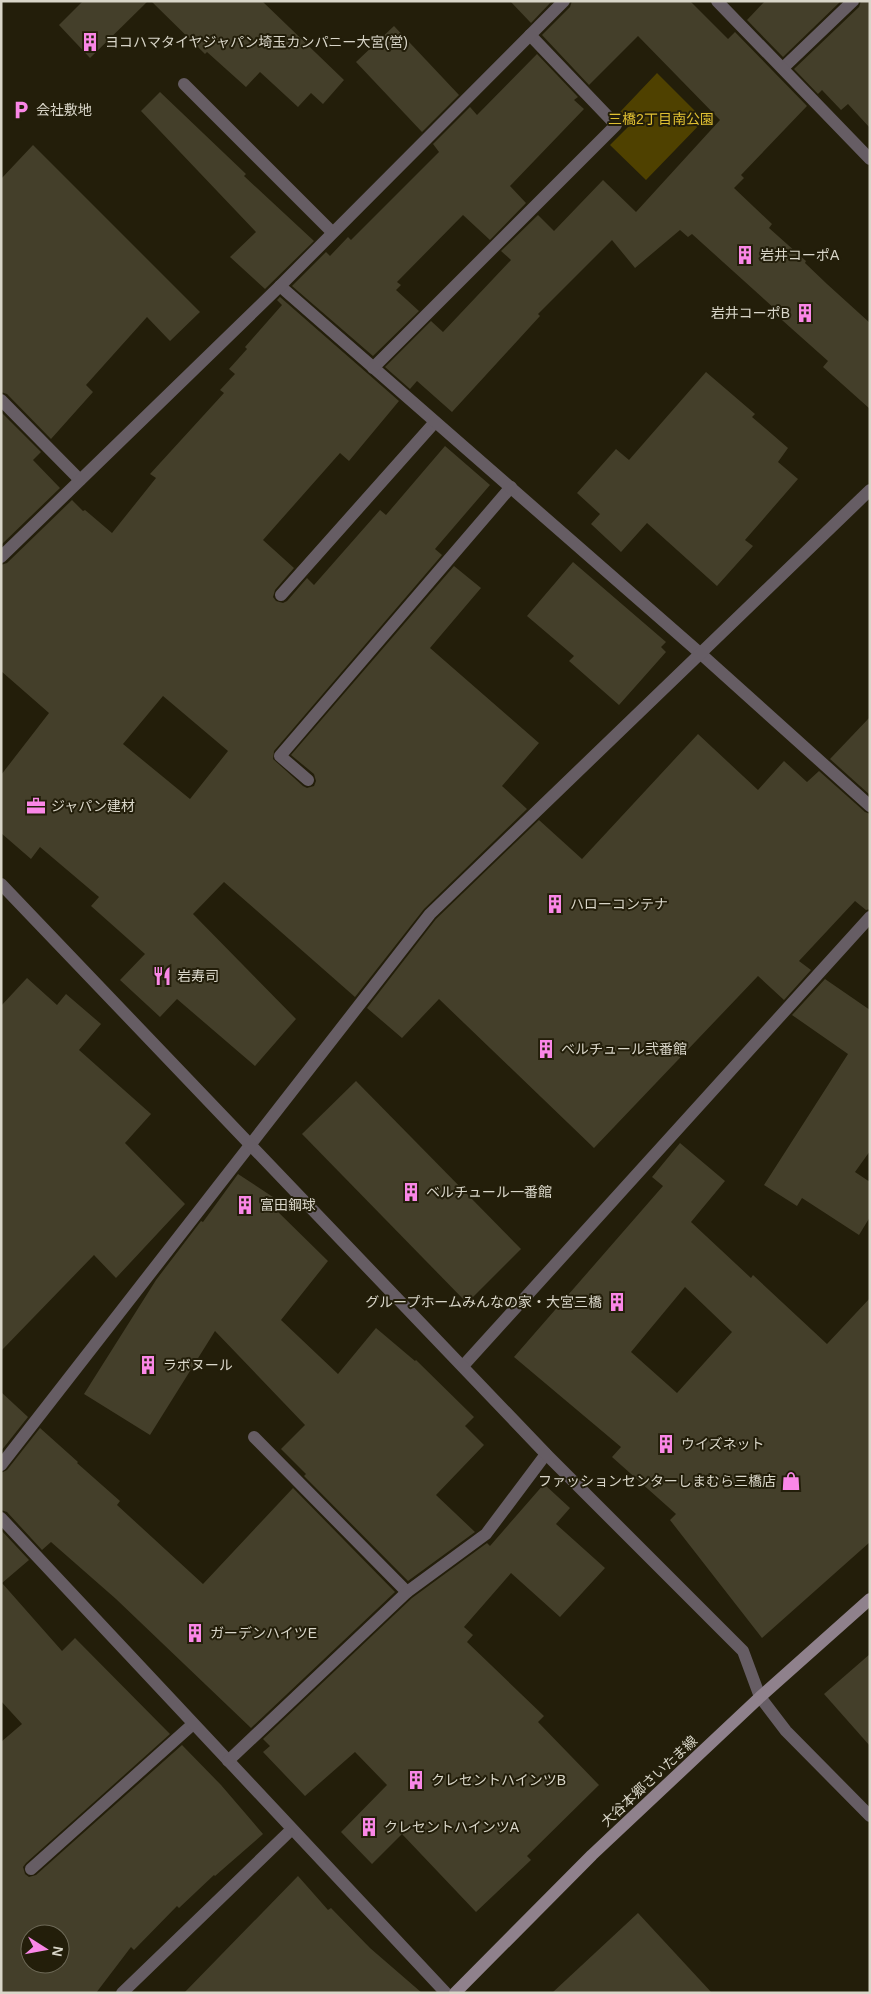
<svg xmlns="http://www.w3.org/2000/svg" width="871" height="1994" viewBox="0 0 871 1994" font-family="Helvetica,'Noto Sans JP',sans-serif">
	<style>
		.green { fill: #4f4100 }
		.building { fill: #443f2a; fill-rule: evenodd }
		.lines { fill: none; stroke-linecap: round; stroke-linejoin: round }
		.service { stroke: #665d64; stroke-width: 12 }
		.minor { stroke: #665d64; stroke-width: 12 }
		.tertiary { stroke: #665d64; stroke-width: 12 }
		.secondary { stroke: #8f818c; stroke-width: 12 }
		.labels { text-anchor: middle; dominant-baseline: central; stroke-width: 4; stroke-linejoin: round; paint-order: stroke }
		.poi-label { font-size: 14px; fill: #d9d6c9; stroke: #231e0a; text-anchor: start }
		.park-label { font-size: 14px; fill: #e0c032; stroke: #231e0a }
		.street-label { font-size: 14px; fill: #d9d6c9; stroke: #231e0a }
	</style>
	<rect width="100%" height="100%" fill="#231e0a"/>
	<polygon class="green" points="657,73 704,120 646,180 610,145 632,123 620,112"/>
	<g class="building">
		<polygon points="83,1 148,1 90,58 59,25"/>
		<polygon points="151,1 262,1 344,80 323,104 311,93 298,107 260,72 246,87 207,52 205,54"/>
		<polygon points="510,1 552,1 531,23"/>
		<polygon points="572,1 690,1 728,39 735,32 807,106 741,175 744,178 734,188 772,224 769,228 806,261 805,263 827,284 870,323 870,409 823,367 828,361 773,312 775,309 692,234 688,237 680,230 635,268 612,240 538,314 540,316 452,412 417,381 410,389 385,367 431,321 443,332 511,260 501,251 538,215 554,231 603,180 636,212 720,120 638,36 589,85 542,35 570,7"/>
		<polygon points="765,1 841,1 783,57 747,20"/>
		<polygon points="861,1 870,1 870,128 848,104 841,110 822,90 818,94 794,69 859,7"/>
		<polygon points="394,26 459,95 422,132 356,62"/>
		<polygon points="537,54 578,97 574,100 584,109 510,186 526,203 490,240 463,215 397,282 401,285 396,290 419,311 373,356 292,286 326,252 330,256 348,237 351,240 439,152 433,144 470,107 477,115"/>
		<polygon points="160,92 246,174 244,176 314,241 265,289 230,257 256,232 141,111"/>
		<polygon points="33,145 200,312 170,341 147,317 86,385 93,392 51,439 7,394 1,392 1,179"/>
		<path d="M 280,297 L 399,401 L 349,461 L 340,453 L 263,540 L 294,568 L 275,590 L 273,597 L 276,601 L 283,603 L 287,601 L 307,578 L 314,585 L 380,510 L 386,515 L 445,446 L 490,485 L 435,549 L 442,555 L 274,751 L 273,759 L 303,786 L 307,788 L 314,786 L 316,781 L 314,774 L 291,755 L 454,566 L 481,588 L 430,648 L 539,743 L 502,786 L 527,809 L 424,909 L 355,997 L 224,882 L 193,914 L 296,1019 L 255,1066 L 177,999 L 160,1017 L 120,980 L 145,954 L 91,906 L 99,897 L 40,847 L 31,859 L 1,833 L 1,775 L 49,713 L 1,671 L 1,565 L 7,563 L 72,500 L 83,511 L 85,510 L 112,533 L 156,478 L 150,474 L 224,393 L 220,390 L 235,374 L 229,369 L 247,349 L 245,347 L 282,305 L 277,300 ZM 163,696 L 228,751 L 190,799 L 123,744 Z"/>
		<polygon points="706,372 755,414 752,417 788,448 778,462 798,479 745,540 753,546 717,586 647,523 621,552 591,524 600,514 577,493 616,449 629,460"/>
		<polygon points="1,412 41,452 33,460 60,488 1,545"/>
		<polygon points="573,562 666,642 661,647 666,652 619,705 569,661 574,656 527,616"/>
		<polygon points="870,717 870,795 830,759"/>
		<polygon points="698,734 758,790 784,761 807,782 819,771 865,812 870,814 870,909 866,910 855,901 799,961 811,970 784,1000 758,976 594,1148 439,999 402,1038 367,1008 436,919 539,820 582,859"/>
		<polygon points="27,978 57,1005 66,994 101,1024 79,1050 151,1114 125,1143 185,1204 116,1278 94,1255 1,1351 1,1006"/>
		<polygon points="825,979 870,1010 870,1151 855,1172 870,1182 870,1217 859,1235 802,1198 797,1206 764,1185 848,1054 792,1015"/>
		<polygon points="356,1081 521,1249 467,1303 302,1134"/>
		<path d="M 680,1143 L 725,1181 L 691,1222 L 751,1278 L 753,1275 L 827,1344 L 870,1298 L 870,1542 L 762,1638 L 670,1520 L 676,1514 L 612,1457 L 621,1447 L 514,1357 L 663,1186 L 652,1177 ZM 685,1287 L 732,1332 L 677,1393 L 631,1352 Z"/>
		<polygon points="238,1174 279,1201 274,1208 328,1261 281,1320 338,1374 376,1328 415,1361 416,1360 474,1417 465,1426 484,1445 436,1495 475,1532 408,1581 304,1476 306,1474 281,1449 305,1425 215,1331 150,1435 84,1394 156,1280 201,1221 203,1222"/>
		<polygon points="1,1392 28,1417 1,1451"/>
		<polygon points="40,1428 78,1462 77,1463 120,1501 117,1505 203,1584 293,1488 395,1592 251,1728 116,1599 51,1542 42,1550 7,1512 1,1510 1,1473 7,1470"/>
		<polygon points="544,1484 570,1508 556,1524 605,1568 560,1617 511,1573 464,1627 473,1635 467,1642 544,1716 538,1722 599,1785 527,1856 531,1860 476,1912 402,1834 372,1864 341,1832 387,1785 355,1752 305,1796 263,1752 270,1746 263,1739 412,1598 487,1543 490,1546"/>
		<path d="M 1,1530 L 29,1560 L 2,1583 L 62,1651 L 75,1638 L 170,1734 L 26,1863 L 23,1867 L 25,1874 L 29,1877 L 36,1875 L 182,1745 L 221,1785 L 263,1834 L 215,1876 L 214,1875 L 179,1908 L 177,1906 L 134,1950 L 131,1947 L 96,1993 L 1,1993 L 1,1742 L 22,1724 L 1,1701 ZM 30,1934 L 60,1934 L 60,1964 L 30,1964 Z"/>
		<polygon points="870,1654 870,1746 824,1694"/>
		<polygon points="298,1876 328,1910 331,1908 370,1948 422,1993 184,1993"/>
		<polygon points="638,1913 712,1993 552,1993"/>
	</g>
	<g class="lines">
		<g class="service">
			<polyline points="783,68 853,1"/>
			<polyline points="184,84 332,232"/>
			<polyline points="1,400 80,480"/>
			<polyline points="281,595 435,422"/>
			<polyline points="308,780 280,756 511,487"/>
			<polyline points="254,1437 407,1592"/>
			<polyline points="31,1869 193,1724"/>
			<polyline points="122,1993 291,1830"/>
		</g>
		<g class="minor">
			<polyline points="717,1 870,159"/>
			<polyline points="280,286 701,654 870,806"/>
			<polyline points="373,368 616,125 530,35"/>
			<polyline points="1,557 280,286 564,1"/>
			<polyline points="463,1366 870,917"/>
			<polyline points="1,1465 430,914 870,490"/>
			<polyline points="1,1518 446,1993"/>
			<polyline points="228,1761 407,1592 486,1534 546,1454"/>
		</g>
		<polyline class="tertiary" points="1,884 546,1454 743,1651 760,1697 786,1731 870,1816"/>
		<polyline class="secondary" points="455,1993 592,1855 760,1697 870,1599"/>
	</g>
	<defs>
		<g id="building-bare" transform="scale(1.5)"><path d="M-4-6H4V6H1V3H-1V6H-4ZM-2.5-4.3h1.7v1.8h-1.7ZM.8-4.3h1.7v1.8H.8ZM-2.5-1h1.7V.8h-1.7ZM.8-1h1.7V.8H.8Z" fill="#fa87e7" stroke="#231e0a" stroke-width="2.5" paint-order="stroke"/></g>
		<g id="parking-bare" transform="scale(1.5)"><path d="M-3.5-5.5H1a3.5 3.5 0 0 1 0 7H-1V5.5H-3.5ZM-1-3.4V-.6H.8a1.4 1.4 0 0 0 0-2.8Z" fill="#fa87e7" stroke="#231e0a" stroke-width="2.5" paint-order="stroke"/></g>
		<g id="office-bare" transform="scale(1.5)"><path d="M-6-3h4V-5.5h4V-3h4V5H-6ZM-1-4.5V-3h2v-1.5ZM-6 0V1H6V0Z" fill="#fa87e7" stroke="#231e0a" stroke-width="2.5" paint-order="stroke"/></g>
		<g id="restaurant-bare" transform="scale(1.5)"><path d="M-5-6h1v4h1v-4h1v4h1v-4h1v5L-1.5 .5V6h-2V.5L-5-1ZM5-6V6H3V1.5H1.5Q1.5-4 5-6Z" fill="#fa87e7" stroke="#231e0a" stroke-width="2.5" paint-order="stroke"/></g>
		<g id="shop-bare" transform="scale(1.5)"><path d="M-5-2.5h2.3a2.7 3.5 0 0 1 5.4 0H5L5.5 6h-11ZM-1.5-2.5h3a1.5 2.3 0 0 0-3 0Z" fill="#fa87e7" stroke="#231e0a" stroke-width="2.5" paint-order="stroke"/></g>
	</defs>
	<g fill-rule="evenodd">
		<use href="#building-bare" x="90" y="42"/>
		<use href="#parking-bare" x="21" y="110"/>
		<use href="#building-bare" x="745" y="255"/>
		<use href="#building-bare" x="805" y="313"/>
		<use href="#office-bare" x="36" y="806"/>
		<use href="#building-bare" x="555" y="904"/>
		<use href="#restaurant-bare" x="162" y="976"/>
		<use href="#building-bare" x="546" y="1049"/>
		<use href="#building-bare" x="411" y="1192"/>
		<use href="#building-bare" x="245" y="1205"/>
		<use href="#building-bare" x="617" y="1302"/>
		<use href="#building-bare" x="148" y="1365"/>
		<use href="#building-bare" x="666" y="1444"/>
		<use href="#shop-bare" x="791" y="1481"/>
		<use href="#building-bare" x="195" y="1633"/>
		<use href="#building-bare" x="416" y="1780"/>
		<use href="#building-bare" x="369" y="1827"/>
	</g>
	<g class="labels">
		<g class="poi-label">
			<text x="105" y="42">ヨコハマタイヤジャパン埼玉カンパニー大宮(営)</text>
			<text x="36" y="110">会社敷地</text>
			<text x="760" y="255">岩井コーポA</text>
			<text x="790" y="313" text-anchor="end">岩井コーポB</text>
			<text x="51" y="806">ジャパン建材</text>
			<text x="570" y="904">ハローコンテナ</text>
			<text x="177" y="976">岩寿司</text>
			<text x="561" y="1049">ベルチュール弐番館</text>
			<text x="426" y="1192">ベルチュール一番館</text>
			<text x="260" y="1205">富田鋼球</text>
			<text x="602" y="1302" text-anchor="end">グループホームみんなの家・大宮三橋</text>
			<text x="163" y="1365">ラボヌール</text>
			<text x="681" y="1444">ウイズネット</text>
			<text x="776" y="1481" text-anchor="end">ファッションセンターしまむら三橋店</text>
			<text x="210" y="1633">ガーデンハイツE</text>
			<text x="431" y="1780">クレセントハインツB</text>
			<text x="384" y="1827">クレセントハインツA</text>
		</g>
		<g class="park-label">
			<text x="661" y="119">三橋2丁目南公園</text>
		</g>
		<g class="street-label">
			<text transform="translate(649 1781) rotate(-43)">大谷本郷さいたま線</text>
		</g>
	</g>
	<rect width="871" height="1994" fill="none" stroke="#d9d6c9" stroke-width="5"/>
	<g transform="translate(45 1949) rotate(101)"><circle r="24" fill="#231e0a" stroke="#6c6856"/>
	<path d="M0-4L9 19L0 12L-9 19Z" fill="#fa87e7"/>
	<text y="-8" font-size="14" font-weight="bold" text-anchor="middle" fill="#d9d6c9">N</text>
	</g>
</svg>
